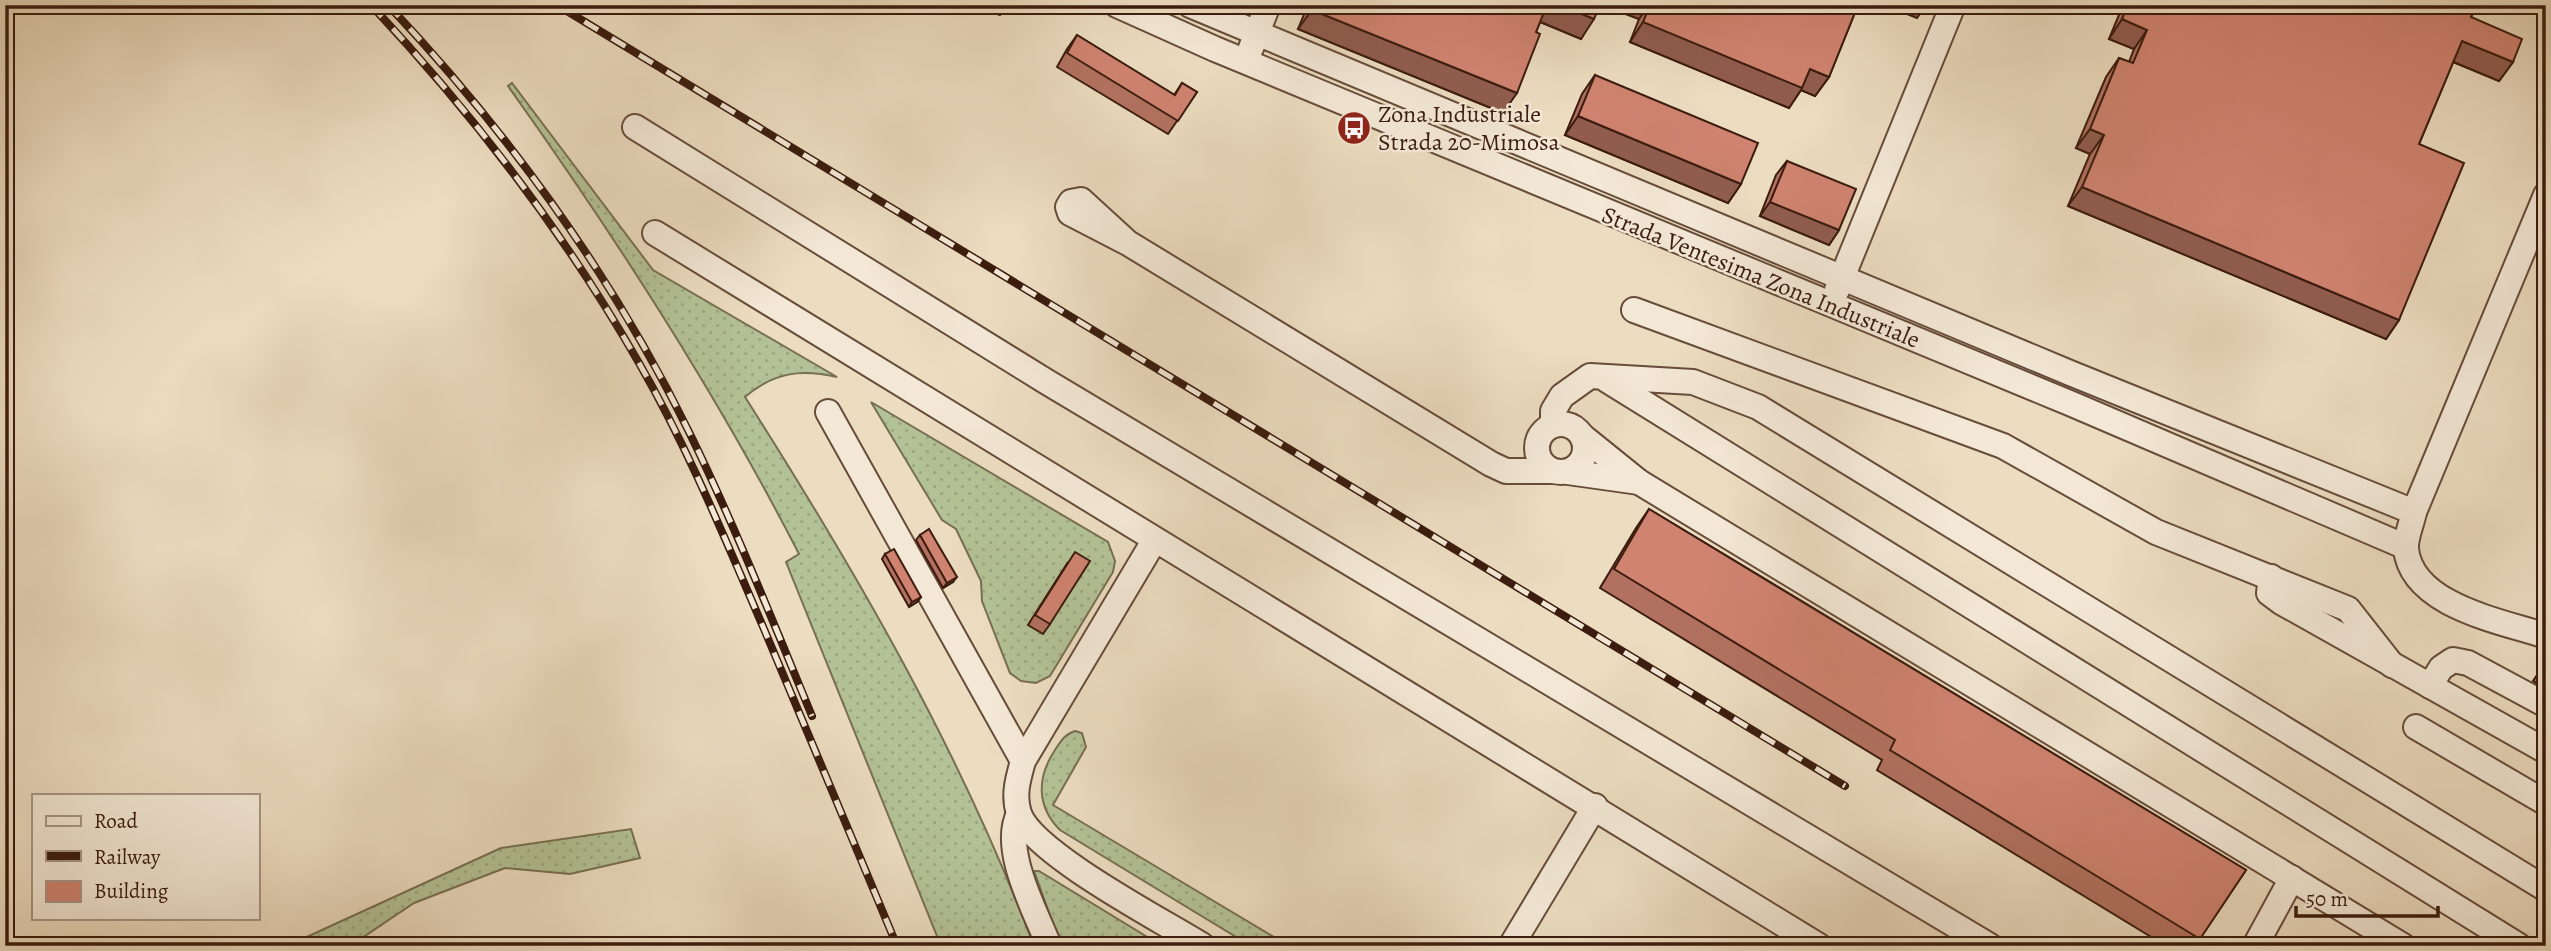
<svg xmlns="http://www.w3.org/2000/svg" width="2551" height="951" viewBox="0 0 2551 951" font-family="Alegreya,serif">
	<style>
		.grass { fill: url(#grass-dots); stroke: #776f52; stroke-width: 2 }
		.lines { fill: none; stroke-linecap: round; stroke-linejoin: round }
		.minor-casing { stroke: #674c3a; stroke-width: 28 }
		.minor { stroke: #f3e8d6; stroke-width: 24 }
		.rail-casing { stroke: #3b1c0e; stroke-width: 8 }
		.rail { stroke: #f3e8d6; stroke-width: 5; stroke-dasharray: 16; stroke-linecap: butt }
		.wall { fill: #b27160; stroke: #3b1c0e; stroke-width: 2 }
		.shaded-wall { fill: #915c4e; stroke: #3b1c0e; stroke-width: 2 }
		.building { fill: #cf8370; stroke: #3b1c0e; stroke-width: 2 }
		.labels { text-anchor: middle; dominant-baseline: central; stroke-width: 5; stroke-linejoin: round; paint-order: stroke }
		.poi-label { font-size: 24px; fill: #3b1c0e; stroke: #f3e8d6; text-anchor: start }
		.street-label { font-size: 24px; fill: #3b1c0e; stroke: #f3e8d6 }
	</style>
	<defs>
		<pattern id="grass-dots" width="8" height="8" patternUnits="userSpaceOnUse" patternTransform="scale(1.75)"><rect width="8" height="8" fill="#b3c296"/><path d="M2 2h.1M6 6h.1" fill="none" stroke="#9ba680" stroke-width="1.8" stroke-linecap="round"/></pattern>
	</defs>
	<rect width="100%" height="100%" fill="#ecdcc0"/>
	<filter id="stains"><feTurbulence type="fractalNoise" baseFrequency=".00286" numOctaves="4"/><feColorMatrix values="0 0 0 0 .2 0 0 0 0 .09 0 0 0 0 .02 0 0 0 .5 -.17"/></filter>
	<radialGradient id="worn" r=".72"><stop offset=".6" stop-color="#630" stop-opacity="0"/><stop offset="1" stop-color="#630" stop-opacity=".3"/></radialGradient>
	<g class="grass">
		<path d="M 512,83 L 653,270 L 837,377 C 801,369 774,372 745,397 C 857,573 960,750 1034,946 L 941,946 L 786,562 L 799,554 C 715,390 615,236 508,86 Z"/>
		<polygon points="871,402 1108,542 1115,561 1113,572 1050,676 1036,683 1021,681 1010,673 982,601 981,581 956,529 942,520"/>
		<path d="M 1075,731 L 1082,733 L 1086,747 L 1053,805 L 1289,946 L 1251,946 L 1060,830 C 1036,806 1037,777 1055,750 C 1061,741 1065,734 1075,731 Z"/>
		<polygon points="631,829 640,858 570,874 505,868 414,903 350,946 287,946 501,848"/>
		<polygon points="1034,871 1039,871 1162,946 1061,946"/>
	</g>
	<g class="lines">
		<g class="minor-casing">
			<g id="minor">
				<polyline points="1117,5 1215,49 2072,404 2406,547"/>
				<polyline points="1190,5 2070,373 2414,512"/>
				<polyline points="1251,48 1268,5"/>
				<polyline points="635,127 1047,382 1990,946"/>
				<path d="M 2546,195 L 2414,512 C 2412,523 2405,538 2406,549 C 2412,606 2501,621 2546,636"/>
				<polyline points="655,233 1819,946"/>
				<polyline points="1128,243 1081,200 1071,202 1068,207 1070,213 1128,243 1491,464 1506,471 1552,471"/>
				<polyline points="1837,290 1953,5"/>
				<polyline points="1634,310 2003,446 2156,532 2348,609 2392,665"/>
				<polyline points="1607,380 2519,946"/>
				<polyline points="828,412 1023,761"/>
				<circle cx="1561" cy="448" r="24"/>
				<polyline points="1553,425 1553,411 1562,396 1590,376 1693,382 1758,407 2546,889"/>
				<polyline points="1582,436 1639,482 2403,946"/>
				<polyline points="1568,472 1639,482"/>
				<path d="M 1154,541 L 1023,761 C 1018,779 1013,795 1019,814 C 1034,854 1163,921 1203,946"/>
				<polyline points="2271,577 2269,593 2281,602 2546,751"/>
				<polyline points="2430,686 2441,668 2453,660 2468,663 2546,705"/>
				<polyline points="2416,727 2546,803"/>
				<path d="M 1019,814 C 1001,849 1035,910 1049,946"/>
				<polyline points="1511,946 1595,806"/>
				<polyline points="2255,946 2292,878"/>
			</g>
		</g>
		<use href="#minor" class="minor"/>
		<g class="rail-casing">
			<g id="rail">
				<path d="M 371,5 C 474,115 564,232 639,363 C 688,448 725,539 764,629 C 808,734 853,840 897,946"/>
				<path d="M 388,5 C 508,132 613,276 690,434 C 735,526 773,622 812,716"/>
				<polyline points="557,5 1845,786"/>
			</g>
		</g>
		<use href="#rail" class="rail"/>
	</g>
	<g class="wall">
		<polygon points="1308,5 1600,5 1581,39 1540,22 1503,113 1298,29"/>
		<polygon points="1626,5 1858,5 1829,77 1815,96 1801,90 1789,108 1630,42 1639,19 1623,13"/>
		<polygon points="2123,5 2476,5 2471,17 2513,62 2499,81 2453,62 2419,144 2399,320 2386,339 2068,206 2090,154 2076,148 2106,77 2119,58 2129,62 2134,49 2109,39"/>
		<polygon points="1077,35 1174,95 1182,83 1197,92 1168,134 1057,67 1067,49"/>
		<polygon points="1595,75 1741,184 1728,203 1565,135 1582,94"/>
		<polygon points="1787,161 1839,230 1829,245 1760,216 1776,175"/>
		<polygon points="1649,509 2246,870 2195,946 2166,946 1877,770 1882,760 1600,588 1636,528"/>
		<polygon points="920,535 953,582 943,588 916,540"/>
		<polygon points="885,554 921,597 917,602 909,607 882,559"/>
		<polygon points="1068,562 1050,624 1043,634 1028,625"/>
		<polygon points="2546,662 2546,689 2533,681"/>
	</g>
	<g class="shaded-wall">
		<polygon points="973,5 1007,5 1000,15"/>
		<polygon points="1546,5 1560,5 1594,19 1581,39 1536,20"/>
		<polygon points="1628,5 1649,5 1639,19 1623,13"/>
		<polygon points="1901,5 1926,5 1917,18 1897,10"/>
		<polygon points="1312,10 1517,93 1503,113 1298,29"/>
		<polygon points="2122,19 2147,30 2134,49 2109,39"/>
		<polygon points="1643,22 1810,69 1829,77 1815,96 1801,90 1789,108 1630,42"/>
		<polygon points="2462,41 2513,62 2499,81 2449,60"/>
		<polygon points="1578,116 1741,184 1728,203 1565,135"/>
		<polygon points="2090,129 2104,135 2090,154 2076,148"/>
		<polygon points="2082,187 2399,320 2386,339 2068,206"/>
		<polygon points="1770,202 1839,230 1829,245 1760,216"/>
		<polygon points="957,577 953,582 943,588 947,583"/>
		<polygon points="921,597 917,602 909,607 912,602"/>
	</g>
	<g class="building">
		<polygon points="1314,5 1547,5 1536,32 1540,34 1517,93 1312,10"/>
		<polygon points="1560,5 1600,5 1594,19"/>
		<polygon points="1650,5 1858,5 1829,77 1810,69 1802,88 1643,22"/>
		<polygon points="2128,5 2476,5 2471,17 2522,39 2513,62 2462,41 2419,144 2464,163 2399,320 2082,187 2104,135 2090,129 2119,58 2133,63 2147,30 2122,19"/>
		<polygon points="1077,35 1175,95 1182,83 1197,92 1178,121 1067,53"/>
		<polygon points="1595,75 1758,143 1741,184 1578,116"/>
		<polygon points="1787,161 1856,189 1839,230 1770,202"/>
		<polygon points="1649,509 2246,870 2200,939 1890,750 1895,740 1614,569"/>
		<polygon points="929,529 957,577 947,583 920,535"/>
		<polygon points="894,549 921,597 912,602 885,554"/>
		<polygon points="1075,552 1090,561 1050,624 1035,615"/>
	</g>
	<defs>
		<g id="bus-disc" transform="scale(1.75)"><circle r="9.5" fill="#8f2418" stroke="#f3e8d6"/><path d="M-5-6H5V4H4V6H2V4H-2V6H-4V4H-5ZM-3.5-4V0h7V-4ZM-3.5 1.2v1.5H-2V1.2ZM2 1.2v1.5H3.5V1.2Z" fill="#fff"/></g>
	</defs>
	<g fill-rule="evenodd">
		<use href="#bus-disc" x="1354" y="128"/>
	</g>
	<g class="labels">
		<g class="poi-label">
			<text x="1378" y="114">Zona Industriale<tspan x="1378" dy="28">Strada 20-Mimosa</tspan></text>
		</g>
		<g class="street-label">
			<text transform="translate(1761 277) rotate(22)">Strada Ventesima Zona Industriale</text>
		</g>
	</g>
	<rect width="2551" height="951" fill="none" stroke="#ecdcc0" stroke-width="28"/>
	<rect x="7" y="7" width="2537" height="937" fill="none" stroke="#3b1c0e" stroke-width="3.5"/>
	<rect x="14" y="14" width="2523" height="923" fill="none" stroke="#3b1c0e" stroke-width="2"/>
	<rect x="32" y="794" width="228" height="126" fill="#f3e8d6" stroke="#a99686" stroke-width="2"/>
	<rect x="46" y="816" width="35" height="10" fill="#f3e8d6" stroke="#a99686" stroke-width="2"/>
	<text x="94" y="828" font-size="21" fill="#3b1c0e">Road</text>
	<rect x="46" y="851" width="35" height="10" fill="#3b1c0e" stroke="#a99686" stroke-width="2"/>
	<text x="94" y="864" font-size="21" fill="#3b1c0e">Railway</text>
	<rect x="46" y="881" width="35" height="21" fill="#cf8370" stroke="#a99686" stroke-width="2"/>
	<text x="94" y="898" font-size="21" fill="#3b1c0e">Building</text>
	<path d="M2296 906v10h142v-10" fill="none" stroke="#3b1c0e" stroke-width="3.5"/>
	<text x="2306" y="906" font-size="21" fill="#3b1c0e" stroke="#f3e8d6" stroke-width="5" paint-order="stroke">50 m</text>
	<rect width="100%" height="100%" filter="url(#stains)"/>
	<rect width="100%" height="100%" fill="url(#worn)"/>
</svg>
